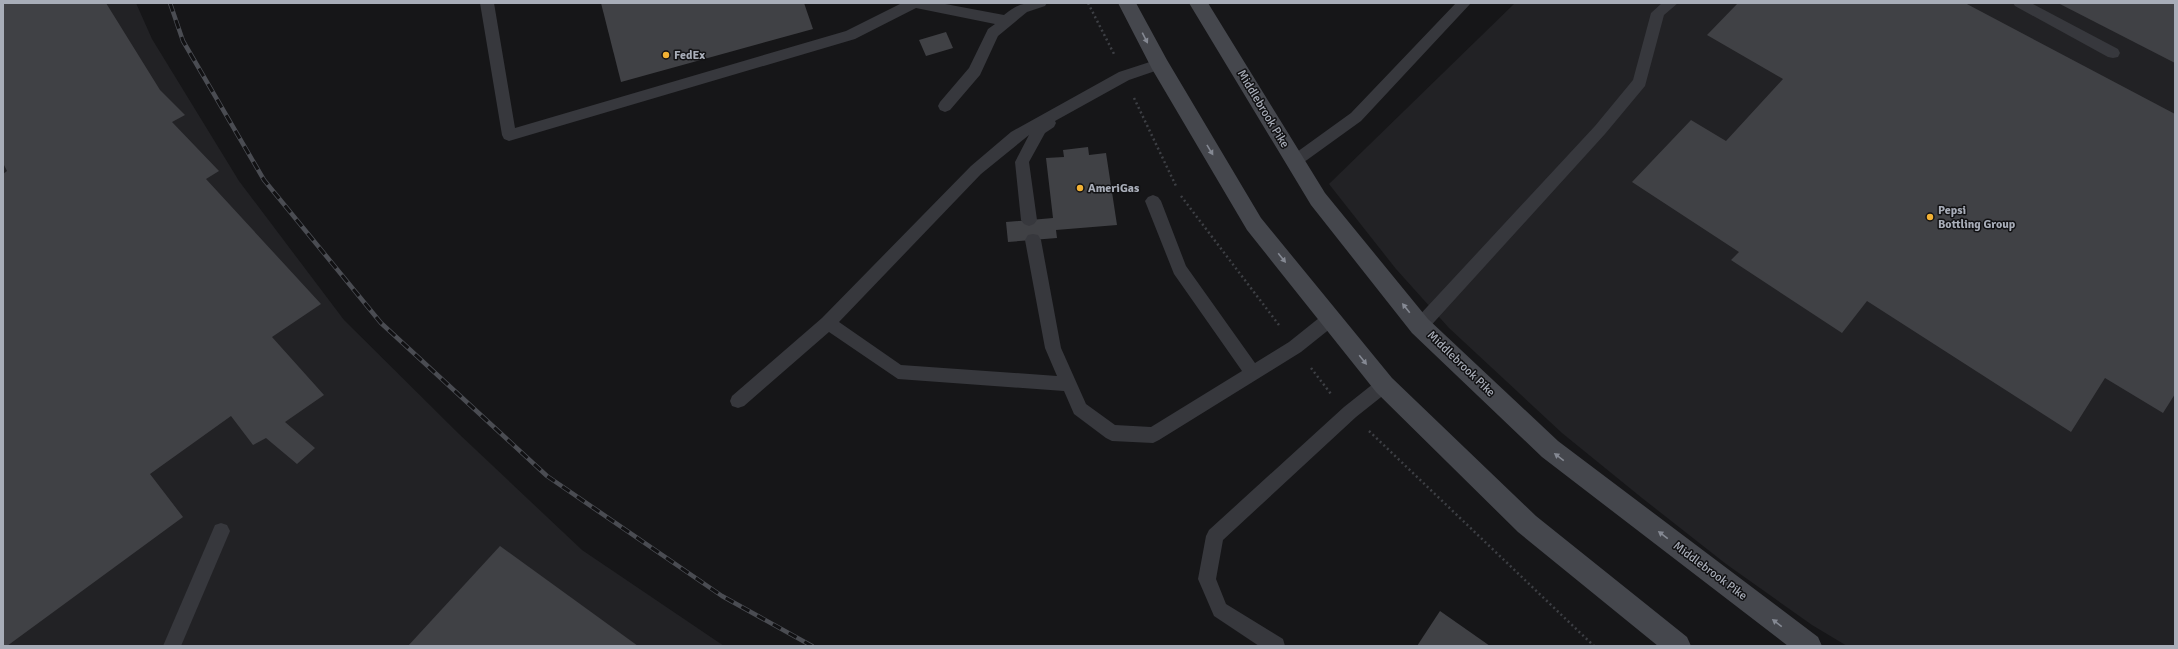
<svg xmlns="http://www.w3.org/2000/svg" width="2178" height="649" viewBox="0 0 2178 649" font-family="Signika,sans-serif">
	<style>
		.built { fill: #222225 }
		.building { fill: #404145 }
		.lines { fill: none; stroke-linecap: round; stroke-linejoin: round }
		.path { stroke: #3d3f44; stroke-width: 2.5; stroke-dasharray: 2 3; stroke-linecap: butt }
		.service { fill: #37383d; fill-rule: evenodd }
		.secondary { fill: #45474d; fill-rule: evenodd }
		.rail-casing { stroke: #4a4c52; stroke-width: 4.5 }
		.rail { stroke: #111113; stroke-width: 3; stroke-dasharray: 9; stroke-linecap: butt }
		.oneway { fill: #858993 }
		.poi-dot { fill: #f2b134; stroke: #111113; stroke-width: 1.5 }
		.labels { text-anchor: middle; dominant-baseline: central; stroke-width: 3; stroke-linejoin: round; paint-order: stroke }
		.poi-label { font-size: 12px; font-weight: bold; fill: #a8adb8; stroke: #111113; text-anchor: start }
		.street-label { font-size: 12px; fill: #a8adb8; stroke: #111113 }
	</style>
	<rect width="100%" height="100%" fill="#161618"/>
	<g class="built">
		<polygon points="3,3 136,3 152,39 239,181 344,320 459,434 582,550 724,646 3,646"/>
		<polygon points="1515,3 2175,3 2175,646 1847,646 1812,625 1726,564 1642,498 1562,433 1449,328 1396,269 1329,184"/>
	</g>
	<g class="building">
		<polygon points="3,3 106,3 160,90 185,115 172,122 219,171 206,179 321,304 272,337 324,395 285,422 315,448 297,464 266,438 253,445 231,416 150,474 183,517 7,646 3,646 3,174 7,171 3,163"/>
		<polygon points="601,3 804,3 813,29 621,82"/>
		<polygon points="1738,3 1965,3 2175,114 2175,394 2163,413 2105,378 2071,432 1867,301 1842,333 1731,260 1739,252 1632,182 1691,120 1726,141 1783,79 1707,35"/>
		<polygon points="2058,3 2175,3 2175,63"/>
		<polygon points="946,32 953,48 926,56 919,40"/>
		<polygon points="1088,147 1089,155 1106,153 1117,225 1056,230 1057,238 1008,242 1006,222 1053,218 1046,158 1064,157 1063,150"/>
		<polygon points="500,546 638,646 408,646"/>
		<polygon points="1440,611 1490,646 1417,646"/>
	</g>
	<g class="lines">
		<g class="path">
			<polyline points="1088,3 1114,54"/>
			<polyline points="1134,98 1176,186"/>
			<polyline points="1181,196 1279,325"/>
			<polyline points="1311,368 1331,394"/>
			<polyline points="1369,431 1594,646"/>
		</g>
		<g class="service">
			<path d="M 480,3 L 494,3 L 515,128 L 846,31 L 902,3 L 940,3 L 1004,15 C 1022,1 1025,3 1047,3 L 1045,6 L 1027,12 L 998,36 L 980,75 L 950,110 L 945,112 L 940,110 L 938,106 L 940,102 L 969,68 L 988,29 L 995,24 L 916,8 L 855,39 L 509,141 L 504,139 L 502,135 Z"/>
			<polygon points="1456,3 1471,3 1361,121 1300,165 1295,167 1290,165 1288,161 1290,157 1351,113"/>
			<polygon points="1662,3 1678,3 1664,15 1645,86 1605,134 1426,331 1420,333 1414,331 1412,326 1414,321 1595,126 1633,80 1651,13"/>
			<polygon points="2013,3 2031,3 2118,49 2120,53 2118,57 2113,58 2108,57 2015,6"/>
			<polygon points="1159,59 1164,60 1166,64 1164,68 1129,80 1055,121 1056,123 1054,127 1045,133 1029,162 1037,220 1034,224 1029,226 1024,224 1021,220 1015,162 1029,135 981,174 839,322 901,365 1057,376 1045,348 1025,240 1028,235 1033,234 1038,235 1041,240 1061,348 1086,404 1115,425 1151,427 1242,371 1174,274 1145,201 1148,197 1153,195 1158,197 1161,201 1186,266 1255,363 1289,342 1324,314 1330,312 1336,314 1338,319 1336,324 1301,352 1159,440 1153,443 1112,441 1106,438 1074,414 1064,391 898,379 829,332 744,406 738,408 732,406 730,401 732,396 822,318 971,166 1011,132 1119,72"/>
			<polygon points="1384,378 1390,380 1392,385 1390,390 1356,417 1223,540 1216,579 1226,604 1283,639 1285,646 1259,646 1214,616 1198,579 1206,536 1209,530 1344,407 1378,380"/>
			<polygon points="221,523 227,525 230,531 181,646 163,646 215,525"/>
		</g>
		<g class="secondary">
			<polygon points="1118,3 1136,3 1167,60 1261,218 1392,378 1536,516 1687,637 1691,646 1658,646 1518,532 1376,392 1247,230 1152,69"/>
			<polygon points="1189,3 1208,3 1325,193 1428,319 1558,441 1818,637 1822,646 1788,646 1542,457 1412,333 1311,205"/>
		</g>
		<g class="rail-casing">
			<polyline id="rail" points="170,3 183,41 264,180 381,323 547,476 722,596 812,646"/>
		</g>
		<use href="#rail" class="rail"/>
	</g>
	<defs><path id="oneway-solid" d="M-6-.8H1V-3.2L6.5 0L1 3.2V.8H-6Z"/></defs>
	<g class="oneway">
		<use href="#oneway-solid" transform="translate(1145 38) rotate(63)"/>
		<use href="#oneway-solid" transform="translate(1210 150) rotate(59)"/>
		<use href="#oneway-solid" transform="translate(1282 258) rotate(51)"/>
		<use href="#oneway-solid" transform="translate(1406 308) rotate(-129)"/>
		<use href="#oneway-solid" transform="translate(1363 360) rotate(51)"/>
		<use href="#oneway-solid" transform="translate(1559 457) rotate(-143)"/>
		<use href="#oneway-solid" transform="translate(1663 535) rotate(-143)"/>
		<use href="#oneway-solid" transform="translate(1777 623) rotate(-143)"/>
	</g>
	<g class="poi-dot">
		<circle cx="666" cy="55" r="4"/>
		<circle cx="1080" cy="188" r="4"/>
		<circle cx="1930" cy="217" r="4"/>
	</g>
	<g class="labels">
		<g class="poi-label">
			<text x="674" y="55">FedEx</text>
			<text x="1088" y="188">AmeriGas</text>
			<text x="1938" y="210">Pepsi<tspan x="1938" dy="14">Bottling Group</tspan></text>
		</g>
		<g class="street-label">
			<text transform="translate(1263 109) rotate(59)">Middlebrook Pike</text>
			<text transform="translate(1461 364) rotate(44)">Middlebrook Pike</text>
			<text transform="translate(1710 571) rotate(37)">Middlebrook Pike</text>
		</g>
	</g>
	<rect width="2178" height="649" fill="none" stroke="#a8adb8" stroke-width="8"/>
</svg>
